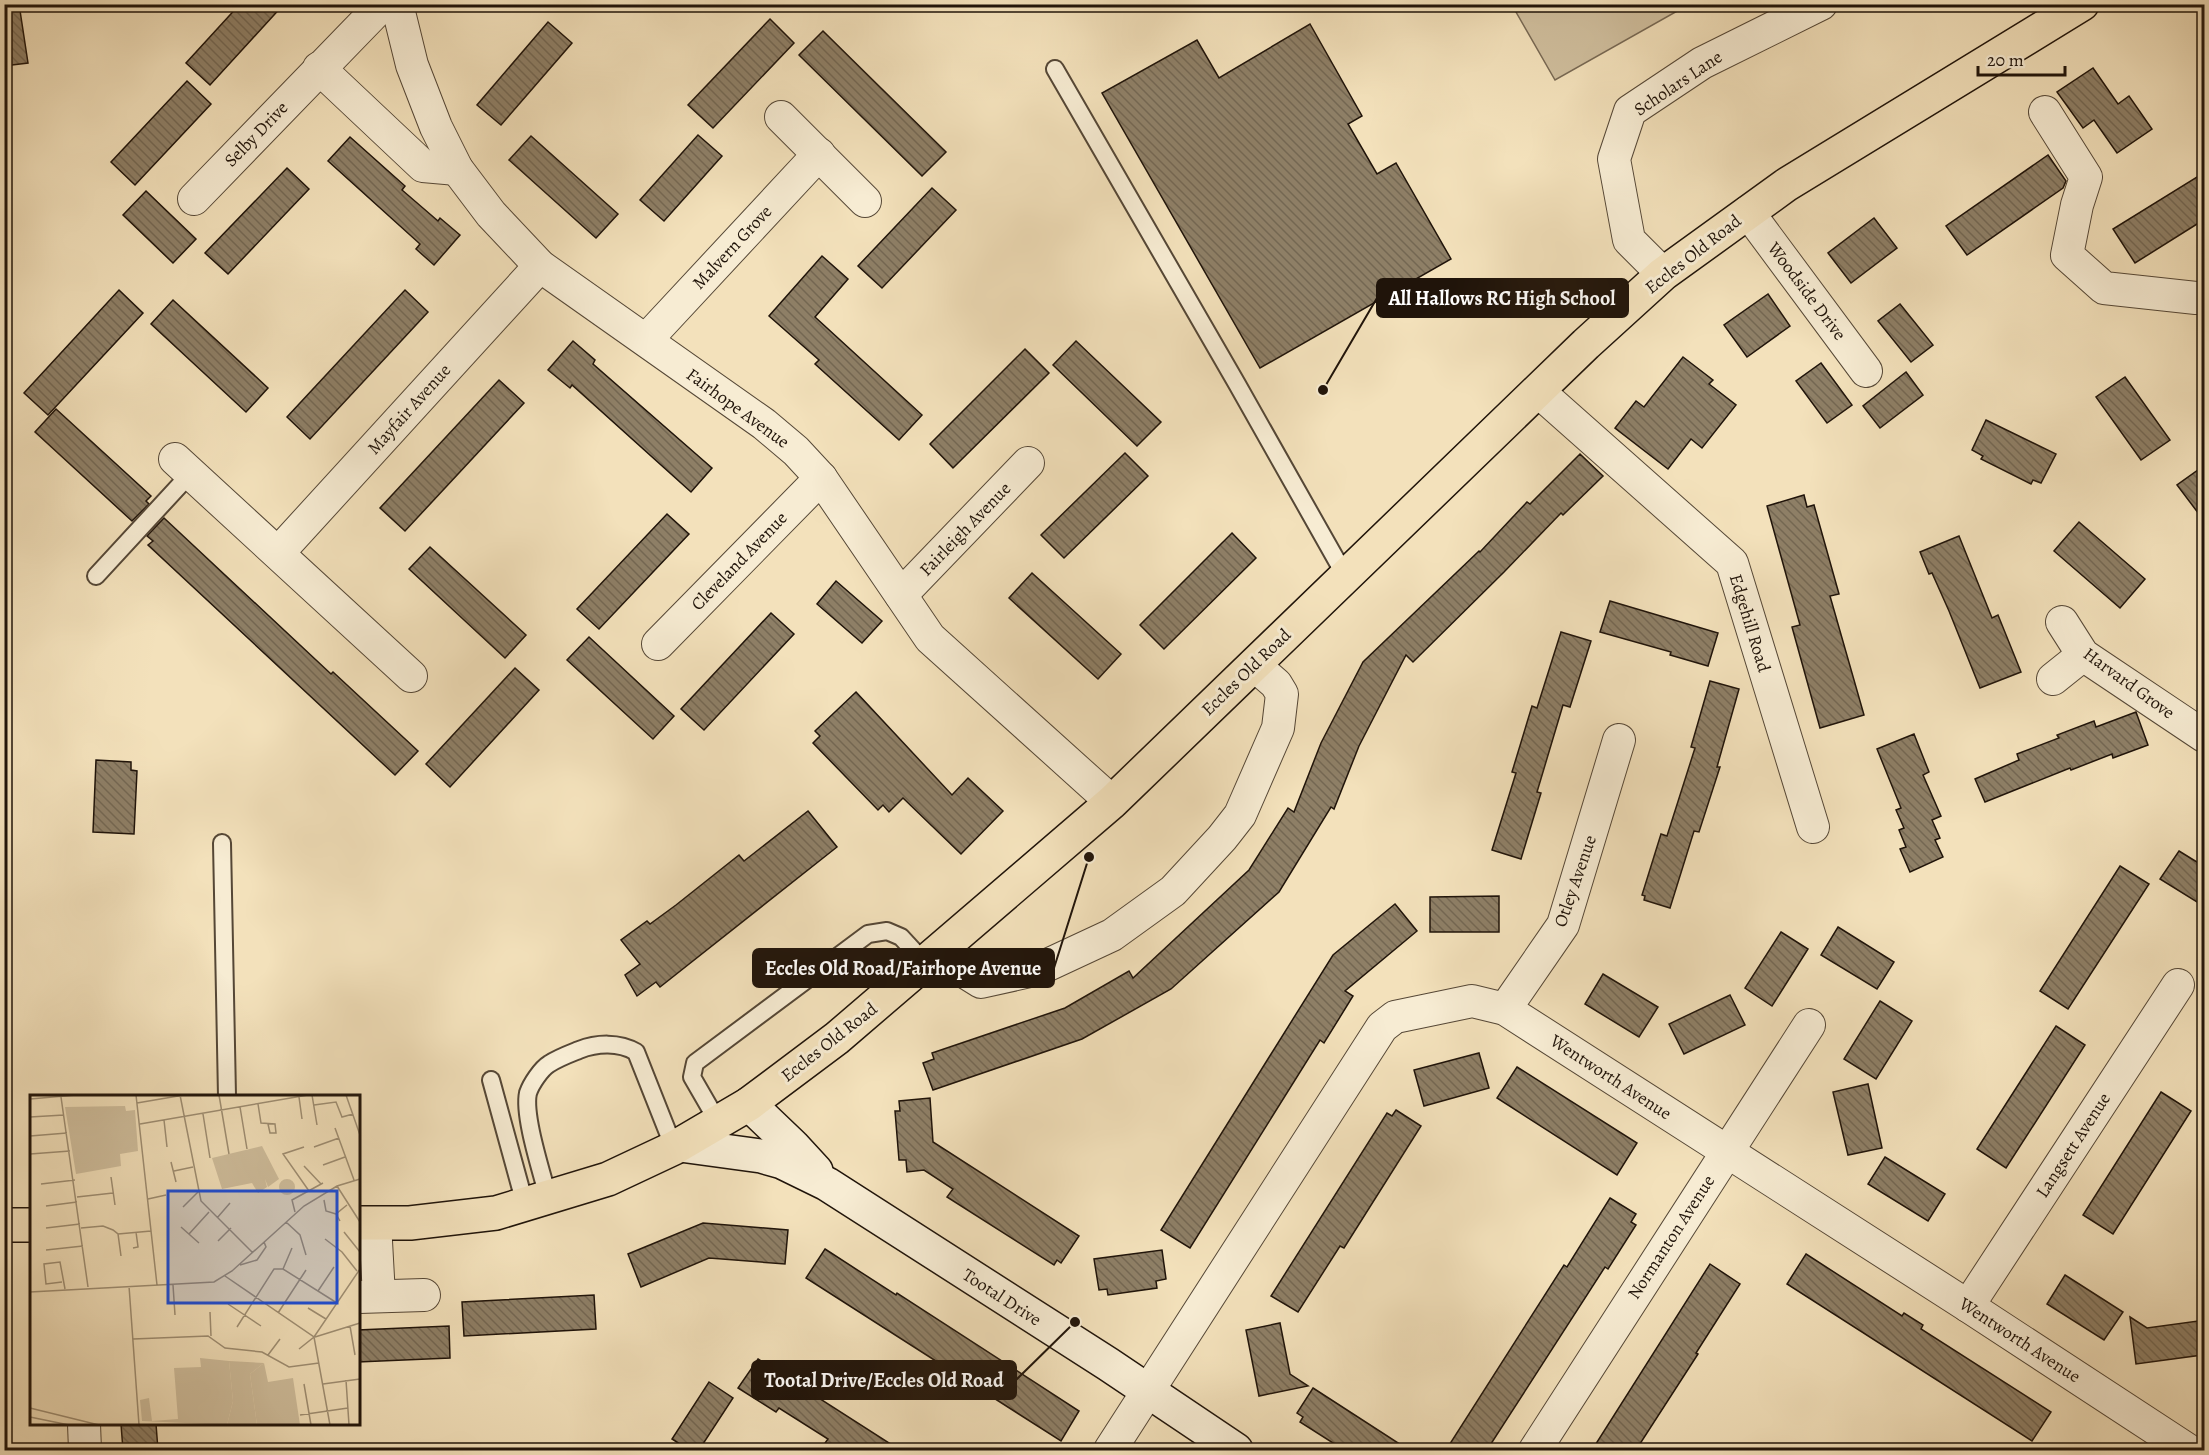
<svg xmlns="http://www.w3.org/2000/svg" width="2209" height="1455" viewBox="0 0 2209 1455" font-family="Alegreya,serif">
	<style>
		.pitch { fill: #cfbe9d; stroke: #786954; stroke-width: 1.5 }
		.building { fill: url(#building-back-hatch); stroke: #20140a; stroke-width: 1.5 }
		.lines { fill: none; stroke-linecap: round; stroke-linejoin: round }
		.lane-casing { stroke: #554736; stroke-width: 20 }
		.street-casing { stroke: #554736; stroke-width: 34 }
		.secondary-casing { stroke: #20140a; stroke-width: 36 }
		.primary-casing { stroke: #20140a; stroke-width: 36 }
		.lane { stroke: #f7ecd3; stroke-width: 16 }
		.street { stroke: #f7ecd3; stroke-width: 32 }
		.secondary { stroke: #f7ecd3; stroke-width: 33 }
		.primary { stroke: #f3e1bb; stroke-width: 33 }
		.labels { text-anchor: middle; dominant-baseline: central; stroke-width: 6; stroke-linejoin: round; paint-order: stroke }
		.street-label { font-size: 18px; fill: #20140a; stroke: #f7ecd3 }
		.inset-road { fill: none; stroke: #9f8f74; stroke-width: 1.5 }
		.view { fill: #1d4ed8; fill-opacity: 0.15; stroke: #1d4ed8; stroke-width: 3 }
		.inset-edge { fill: none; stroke: #20140a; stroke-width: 3 }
		.leader { fill: none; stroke: #20140a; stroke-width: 2 }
		.callout-dot { fill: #20140a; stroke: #f7ecd3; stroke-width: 2 }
		.callout { fill: #20140a; stroke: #20140a; stroke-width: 2 }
		.callout-label { font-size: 20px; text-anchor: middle; font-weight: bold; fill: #fff }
	</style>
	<defs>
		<pattern id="building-back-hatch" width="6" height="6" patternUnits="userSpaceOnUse" patternTransform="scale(1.5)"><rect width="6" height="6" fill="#8e7f66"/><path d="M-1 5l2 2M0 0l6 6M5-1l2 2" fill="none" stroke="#746752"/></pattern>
	</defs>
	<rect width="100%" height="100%" fill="#f3e1bb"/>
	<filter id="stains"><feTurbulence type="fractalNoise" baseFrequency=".00333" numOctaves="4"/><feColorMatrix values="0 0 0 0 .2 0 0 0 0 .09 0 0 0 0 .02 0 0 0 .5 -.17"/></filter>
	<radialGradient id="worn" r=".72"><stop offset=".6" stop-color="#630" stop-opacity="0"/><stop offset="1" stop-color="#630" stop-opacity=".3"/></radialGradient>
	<polygon class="pitch" points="1512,5 1688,5 1555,80"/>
	<g class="building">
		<polygon points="4,4 19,4 28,63 4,66"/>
		<polygon points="240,4 284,4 210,85 186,63"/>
		<polygon points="770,19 794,43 713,128 688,105"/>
		<polygon points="548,22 572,43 501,125 477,105"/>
		<polygon points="1310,24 1362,116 1348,124 1377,174 1396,163 1451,259 1260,368 1102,93 1197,40 1219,78"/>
		<polygon points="823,31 946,152 922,176 799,55"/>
		<polygon points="2093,68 2118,104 2129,96 2152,129 2117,153 2094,120 2083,128 2057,92"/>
		<polygon points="187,81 211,104 135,185 111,162"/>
		<polygon points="698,135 722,156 664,221 640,200"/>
		<polygon points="531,136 618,214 596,238 509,160"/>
		<polygon points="350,137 405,186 402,190 438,221 440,218 460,235 434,265 416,249 420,244 328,161"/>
		<polygon points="2048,155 2066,181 2063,188 1967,255 1946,226"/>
		<polygon points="287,168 309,189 228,274 205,253"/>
		<polygon points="2205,172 2205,219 2135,263 2113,229"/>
		<polygon points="932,188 956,210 882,288 858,266"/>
		<polygon points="146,191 196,239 173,263 123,215"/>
		<polygon points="1874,218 1897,248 1851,283 1828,253"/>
		<polygon points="822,256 848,279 815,317 922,415 899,440 815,364 819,360 769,316"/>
		<polygon points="119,290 143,313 48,415 24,393"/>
		<polygon points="405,290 428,312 310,439 287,417"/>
		<polygon points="1768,294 1790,326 1747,357 1724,325"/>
		<polygon points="173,300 268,388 246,412 151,324"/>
		<polygon points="1900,304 1933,345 1911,362 1878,321"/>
		<polygon points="573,341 595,360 593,364 712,468 691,492 572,385 570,388 548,370"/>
		<polygon points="1076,341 1161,422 1137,446 1053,365"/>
		<polygon points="1025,349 1049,373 953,468 930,444"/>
		<polygon points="1683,357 1713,380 1709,384 1736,405 1702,448 1691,439 1668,469 1615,428 1636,401 1644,407"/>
		<polygon points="1821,363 1852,405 1827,423 1796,381"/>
		<polygon points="1906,372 1923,395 1880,428 1863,406"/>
		<polygon points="2125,377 2170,440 2141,460 2096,397"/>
		<polygon points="499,380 524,403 405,531 380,508"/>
		<polygon points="56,409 151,496 146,501 149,504 132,521 35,432"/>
		<polygon points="1986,420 2056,454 2041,483 2033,480 2031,484 1981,459 1983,456 1972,450"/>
		<polygon points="1125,453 1148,476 1064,558 1041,535"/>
		<polygon points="1580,454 1603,476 1563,515 1561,513 1504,572 1413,662 1406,655 1359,746 1334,809 1331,807 1279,892 1171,989 1082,1039 933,1090 923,1063 934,1059 932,1053 1065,1008 1129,971 1133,978 1249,870 1288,808 1294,812 1321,743 1363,662 1479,551 1480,552 1527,502 1530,504"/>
		<polygon points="2205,465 2205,522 2177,485"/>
		<polygon points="1804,495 1807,507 1814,505 1839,594 1830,596 1864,715 1820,728 1792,627 1800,625 1767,506"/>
		<polygon points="667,514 689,534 599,629 577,609"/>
		<polygon points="164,518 331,674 333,672 418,751 395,775 148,545 153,541 147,536"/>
		<polygon points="2079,522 2145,579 2120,608 2054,551"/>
		<polygon points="1232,533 1256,558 1164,649 1140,625"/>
		<polygon points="1959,536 1992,618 1998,615 2021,672 1980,688 1949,611 1932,573 1929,574 1920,552"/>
		<polygon points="430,547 526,635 505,658 409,569"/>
		<polygon points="1032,573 1121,654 1098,679 1009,598"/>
		<polygon points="836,581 882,621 862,643 817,604"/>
		<polygon points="1610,601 1718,633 1708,666 1670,655 1671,652 1600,632"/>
		<polygon points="771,613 794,634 704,730 681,709"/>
		<polygon points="1561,632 1591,641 1570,707 1563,705 1537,792 1541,793 1521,859 1492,850 1516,773 1512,772 1532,706 1537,708"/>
		<polygon points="589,637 674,716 653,739 567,660"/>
		<polygon points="515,668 539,690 450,787 426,764"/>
		<polygon points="1710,681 1739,689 1717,767 1720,767 1699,832 1694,831 1670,908 1644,900 1645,896 1642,895 1661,834 1667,836 1695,748 1691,747"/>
		<polygon points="856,692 952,795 968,778 1003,811 961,854 903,798 889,812 883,805 878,810 813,743 820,736 815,731"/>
		<polygon points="2136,712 2148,745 2113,758 2112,754 2071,770 2070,768 1985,802 1975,779 2019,760 2017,754 2059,738 2057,735 2094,721 2096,727"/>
		<polygon points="1914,734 1929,772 1923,775 1941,816 1932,820 1940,838 1935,840 1943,857 1910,872 1900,849 1906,847 1899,830 1904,828 1896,810 1901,808 1877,749"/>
		<polygon points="96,760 131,762 131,770 137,771 134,834 93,832"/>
		<polygon points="808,811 837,847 660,987 656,982 637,996 625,975 640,964 621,940 647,921 650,924 676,905 739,855 744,861"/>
		<polygon points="2179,851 2205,867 2205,907 2160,879"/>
		<polygon points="2120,866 2149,884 2068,1009 2040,991"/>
		<polygon points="1499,896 1499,932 1430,932 1430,897"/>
		<polygon points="1395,904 1417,931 1345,991 1353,996 1324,1043 1320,1040 1190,1248 1161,1230 1333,955"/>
		<polygon points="1838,927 1894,962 1877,989 1821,955"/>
		<polygon points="1781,932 1808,949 1772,1006 1745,988"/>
		<polygon points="1603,974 1658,1007 1639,1037 1585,1004"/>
		<polygon points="1730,995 1745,1025 1684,1054 1669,1024"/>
		<polygon points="1880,1001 1912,1021 1876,1079 1844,1059"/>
		<polygon points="2056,1026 2085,1045 2006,1168 1977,1149"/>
		<polygon points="1479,1053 1489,1088 1424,1106 1414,1070"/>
		<polygon points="1517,1067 1637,1143 1617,1175 1497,1098"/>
		<polygon points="1868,1084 1882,1148 1848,1155 1833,1092"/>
		<polygon points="2161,1092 2191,1111 2113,1234 2083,1215"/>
		<polygon points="930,1098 933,1142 1079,1236 1061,1263 1057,1260 1054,1265 947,1197 953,1189 924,1170 907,1172 906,1160 899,1160 895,1111 900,1111 899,1101"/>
		<polygon points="1396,1110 1421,1126 1344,1248 1340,1246 1298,1312 1271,1296 1387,1113 1392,1116"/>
		<polygon points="1885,1157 1945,1194 1928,1221 1868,1184"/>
		<polygon points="1610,1198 1636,1214 1631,1222 1636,1225 1608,1269 1605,1267 1487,1450 1446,1450 1564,1265 1567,1267"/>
		<polygon points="703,1223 788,1230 785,1264 709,1258 641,1287 628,1254"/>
		<polygon points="825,1249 896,1295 897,1293 1079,1411 1061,1441 806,1278"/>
		<polygon points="1162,1250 1166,1279 1156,1281 1157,1288 1108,1295 1107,1289 1099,1290 1094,1259"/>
		<polygon points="1806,1254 1902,1316 1904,1313 1923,1325 1921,1329 2051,1412 2032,1441 1787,1284"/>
		<polygon points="1710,1264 1740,1284 1696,1353 1698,1354 1636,1450 1592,1450"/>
		<polygon points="2065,1275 2123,1312 2104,1340 2047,1304"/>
		<polygon points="594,1295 596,1329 464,1336 462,1302"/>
		<polygon points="2130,1317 2147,1328 2198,1321 2202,1355 2136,1364"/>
		<polygon points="1280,1323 1290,1374 1308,1386 1259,1396 1246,1330"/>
		<polygon points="449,1326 450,1358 358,1362 358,1330"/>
		<polygon points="758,1359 900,1450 820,1450 828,1439 779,1408 776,1412 738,1388"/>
		<polygon points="709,1382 733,1398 699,1450 689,1450 672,1439"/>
		<polygon points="1313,1388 1409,1450 1344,1450 1300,1422 1303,1417 1297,1413"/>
		<polygon points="121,1424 156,1424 158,1450 123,1450"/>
	</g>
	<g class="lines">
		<g class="lane-casing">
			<g id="lane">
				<polyline points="1055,69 1237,384 1346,577"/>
				<polyline points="96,576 191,473"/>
				<polyline points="222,843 227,1096"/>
				<polyline points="491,1080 525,1204"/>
				<polyline points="718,1122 692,1077 695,1063 868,934 887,931 901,937 925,963"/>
				<path d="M 548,1197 C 542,1173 523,1116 528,1093 C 531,1084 541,1069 549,1064 C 558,1058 569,1054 579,1050 C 597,1043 619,1042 636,1052 L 674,1148"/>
			</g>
		</g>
		<g class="street-casing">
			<g id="street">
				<polyline points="397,4 412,65 436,127 457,169 491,214 540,266 764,424 796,451 821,478 930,638 1112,802"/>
				<polyline points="319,68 423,166 457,169"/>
				<polyline points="2045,112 2086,177 2077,205 2067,255 2104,288 2196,298"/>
				<polyline points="781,117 865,201"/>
				<polyline points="194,199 379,8 390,4"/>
				<polyline points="1748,212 1866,371"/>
				<polyline points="1663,274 1629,240 1614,159 1630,111 1702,63 1821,4"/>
				<polyline points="646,340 819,154"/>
				<polyline points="1538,391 1732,563 1813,827"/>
				<polyline points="175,459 411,676"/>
				<polyline points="278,553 540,266"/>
				<polyline points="901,595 1028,463"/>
				<polyline points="2062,622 2083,655 2204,736"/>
				<polyline points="658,644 821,478"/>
				<polyline points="2053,679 2083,655"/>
				<polyline points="936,954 981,982 1039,969 1112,935 1173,891 1222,838 1240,815 1278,728 1282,694 1276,684 1254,665"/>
				<polyline points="1505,1009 1563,925 1619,740"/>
				<polyline points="375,1223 379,1296"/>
				<polyline points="359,1297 424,1295"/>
				<polyline points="1968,1306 2178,985"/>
				<polyline points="84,1424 85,1450"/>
				<polyline points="1110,1450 1382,1027 1395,1017 1472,1001 1505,1009 1968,1306 2188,1450"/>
				<polyline points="1535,1450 1809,1025"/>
			</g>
		</g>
		<g class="secondary-casing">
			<g id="secondary">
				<polyline points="749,1104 793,1146 816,1171"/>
				<polyline points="680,1145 761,1156 782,1162 827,1184 1108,1364 1236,1450"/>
			</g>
		</g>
		<g class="primary-casing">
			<g id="primary">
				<polyline points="358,1223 410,1223 496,1213 608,1179 674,1148 749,1104 837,1038 1112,802 1586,344 1663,274 1786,185 2082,4"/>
				<polyline points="4,1225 32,1225"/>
			</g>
		</g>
		<use href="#lane" class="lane"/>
		<use href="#street" class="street"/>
		<use href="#secondary" class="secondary"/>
		<use href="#primary" class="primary"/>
	</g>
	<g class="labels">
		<g class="street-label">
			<text transform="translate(1678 83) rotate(-34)">Scholars Lane</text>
			<text transform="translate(256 134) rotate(-46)">Selby Drive</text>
			<text transform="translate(732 247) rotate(-47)">Malvern Grove</text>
			<text transform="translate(1693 254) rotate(-38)">Eccles Old Road</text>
			<text transform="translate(1807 291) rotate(53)">Woodside Drive</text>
			<text transform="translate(738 408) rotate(36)">Fairhope Avenue</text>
			<text transform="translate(409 409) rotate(-48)">Mayfair Avenue</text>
			<text transform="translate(965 529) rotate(-46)">Fairleigh Avenue</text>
			<text transform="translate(739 561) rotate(-46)">Cleveland Avenue</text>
			<text transform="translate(1750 623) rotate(73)">Edgehill Road</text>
			<text transform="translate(1246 672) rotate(-44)">Eccles Old Road</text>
			<text transform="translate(2129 683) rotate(36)">Harvard Grove</text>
			<text transform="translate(1575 881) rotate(-71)">Otley Avenue</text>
			<text transform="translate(829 1042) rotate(-38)">Eccles Old Road</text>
			<text transform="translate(1611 1077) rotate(33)">Wentworth Avenue</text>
			<text transform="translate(2073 1145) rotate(-57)">Langsett Avenue</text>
			<text transform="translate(1671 1237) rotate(-57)">Normanton Avenue</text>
			<text transform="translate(1002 1297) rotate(33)">Tootal Drive</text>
			<text transform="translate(2020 1340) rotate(33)">Wentworth Avenue</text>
		</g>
	</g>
	<g transform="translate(30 1095)">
		<rect width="330" height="330" fill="#f3e1bb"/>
		<path d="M 95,11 L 96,16 L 105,15 L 108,56 L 90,59 L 91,71 L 46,79 L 35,12 ZM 232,51 L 249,84 L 238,92 L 235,84 L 237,92 L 228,98 L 222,88 L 192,94 L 182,63 ZM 170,263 L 199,266 L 203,306 L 197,330 L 112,326 L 110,305 L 119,303 L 122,326 L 148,324 L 144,273 L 171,272 ZM 234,268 L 238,287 L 263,283 L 270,330 L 227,330 L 220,279 Z" fill="#cfbe9d"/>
		<path d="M 199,266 L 234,268 L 220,279 L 227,330 L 197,330 L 203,306 Z" fill="#cfbe9d"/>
		<path d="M 69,14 L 68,24 L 79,23 L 83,57 L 68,59 L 64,24 L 58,25 L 57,16 ZM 53,16 L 57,39 L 42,42 L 39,19 ZM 103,20 L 107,52 L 88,54 L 84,22 ZM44 48a8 8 0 1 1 16 0a8 8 0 1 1-16 0ZM46 61a8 8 0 1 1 16 0a8 8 0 1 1-16 0ZM 204,61 L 210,89 L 194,93 L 188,64 ZM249 92a8 8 0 1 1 16 0a8 8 0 1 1-16 0ZM167 287a8 8 0 1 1 16 0a8 8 0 1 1-16 0Z" fill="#cfbe9d"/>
		<path class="inset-road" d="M 106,0 L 127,190M 150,0 L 171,106 L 223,158M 189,0 L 199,59M 282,0 L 287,30M 316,0 L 330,40M 31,2 L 58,192M 269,2 L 272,24M 0,4 L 46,0M 107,8 L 154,0M 228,9 L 231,28 L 245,29 L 246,38 L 240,38 L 238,29M 284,10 L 306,7 L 312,22 L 323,19M 210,12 L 217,54M 173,19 L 180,63M 0,22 L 34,20M 134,25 L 137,52M 110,29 L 278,0M 305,33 L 324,85M 0,41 L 37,38M 274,52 L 253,59 L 279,96M 284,52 L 309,43M 0,59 L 40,56M 141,67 L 146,87M 293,70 L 315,62M 274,71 L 291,89M 144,76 L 163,72M 81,82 L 85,110M 11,89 L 45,85M 307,91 L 330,127M 47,102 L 83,98M 118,104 L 136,100M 294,105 L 296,116 L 306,119M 16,111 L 47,107M 153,112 L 168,97M 265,117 L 262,105 L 293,88M 187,123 L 200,108M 310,126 L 306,119 L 317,110M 256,127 L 270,140 L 276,160M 151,132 L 169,148M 16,133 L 50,129M 51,133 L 73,131 L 83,135 L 88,139 L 91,161M 314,137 L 330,157M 88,139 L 121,136M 159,139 L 179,117M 295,144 L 312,157 L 327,176M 188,146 L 201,133M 103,153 L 108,152 L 106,137M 16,155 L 53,151M 210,170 L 227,165 L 236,152 L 234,147M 253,174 L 262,153M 195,181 L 284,242 L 300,330M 32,187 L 16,189 L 14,169 L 30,167 L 35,194M 143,190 L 145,220M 99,191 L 109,330M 288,196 L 304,172M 0,197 L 184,187 L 202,176 L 274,111 L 307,91 L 330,84M 198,209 L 231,231M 278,213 L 296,224M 180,217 L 181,241M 248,218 L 276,175M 320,231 L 325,260M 207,232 L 244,174 L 253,174 L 307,208M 285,242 L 330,228M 103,244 L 178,241 L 195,253 L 232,257 L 259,272 L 289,268M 269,254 L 284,242 L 330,174M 238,260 L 250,244M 316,285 L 319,330M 274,289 L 281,330M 293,289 L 330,284M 0,313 L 69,330M 270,320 L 318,313M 0,322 L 39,330"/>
		<path class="view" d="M 138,96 L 307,96 L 307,208 L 138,208 Z"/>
		<rect width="330" height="330" class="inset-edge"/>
	</g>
	<path class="leader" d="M1323 390L1377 298M1089 857L1054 968M1075 1322L1016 1380"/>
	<g class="callout-dot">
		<circle cx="1323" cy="390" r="6"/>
		<circle cx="1089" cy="857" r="6"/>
		<circle cx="1075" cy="1322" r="6"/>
	</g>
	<g class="callout">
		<rect x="1377" y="279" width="251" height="38" rx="6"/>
		<rect x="753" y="949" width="301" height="38" rx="6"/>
		<rect x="752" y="1361" width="264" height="38" rx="6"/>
	</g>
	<g class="callout-label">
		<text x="1502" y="305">All Hallows RC High School</text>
		<text x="903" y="975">Eccles Old Road/Fairhope Avenue</text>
		<text x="884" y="1387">Tootal Drive/Eccles Old Road</text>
	</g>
	<rect width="2209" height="1455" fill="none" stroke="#f3e1bb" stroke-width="24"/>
	<rect x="6" y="6" width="2197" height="1443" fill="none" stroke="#20140a" stroke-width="3"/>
	<rect x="12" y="12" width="2185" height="1431" fill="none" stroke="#20140a" stroke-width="1.5"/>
	<path d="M1978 66v9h87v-9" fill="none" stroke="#20140a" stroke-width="3"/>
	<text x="1987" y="66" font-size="18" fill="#20140a" stroke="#f7ecd3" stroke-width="4.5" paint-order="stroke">20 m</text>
	<rect width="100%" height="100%" filter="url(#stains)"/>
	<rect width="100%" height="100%" fill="url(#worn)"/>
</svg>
